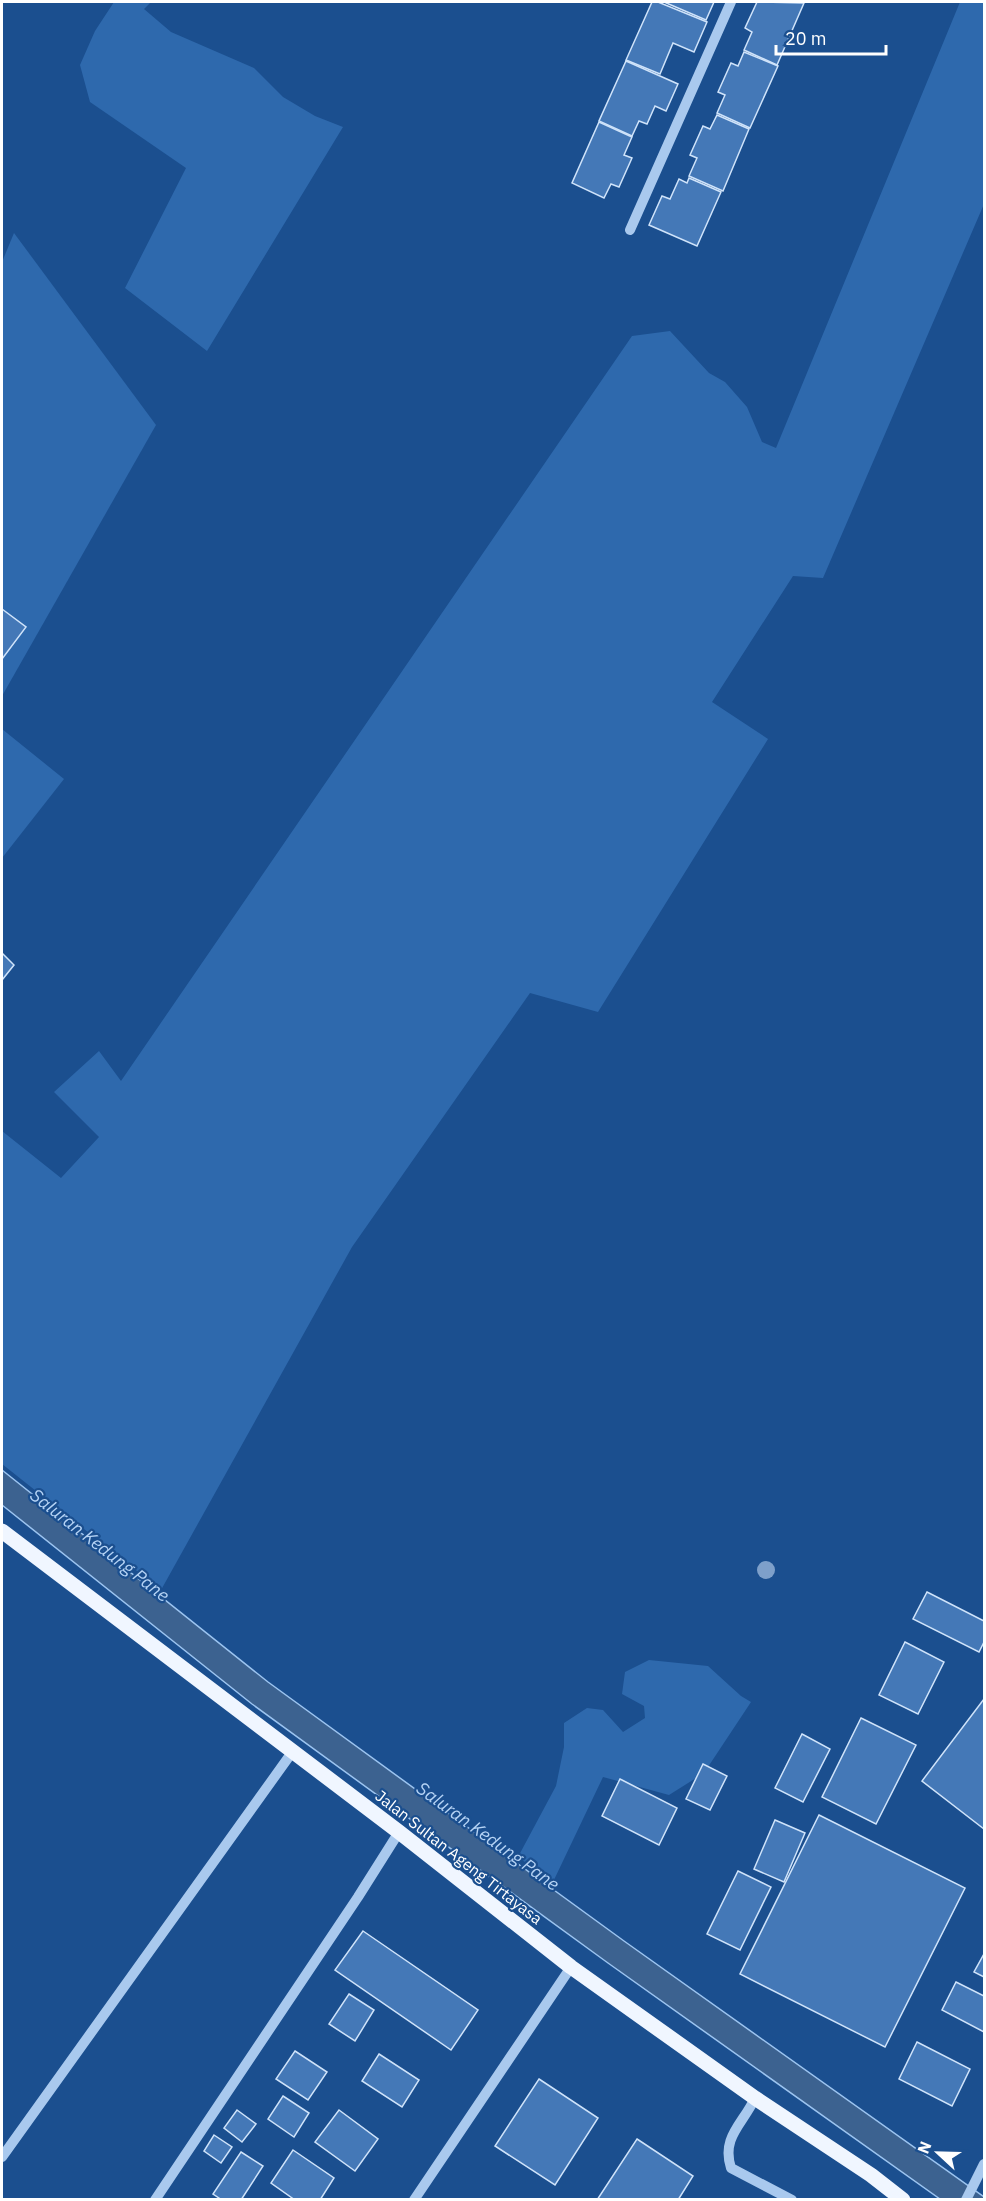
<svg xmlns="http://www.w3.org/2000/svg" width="986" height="2201" viewBox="0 0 986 2201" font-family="'IBM Plex Sans',sans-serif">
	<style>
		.green { fill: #2e69ad }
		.water { fill: #3c6290; stroke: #9cc4f0; stroke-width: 1.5 }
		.building { fill: #4478b7; stroke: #cfe3fa; stroke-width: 1.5 }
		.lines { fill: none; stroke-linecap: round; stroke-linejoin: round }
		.minor { stroke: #a9c9ee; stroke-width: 10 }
		.major { stroke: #f0f6ff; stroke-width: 15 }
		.tree { fill: #7ea0ca }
		.labels { text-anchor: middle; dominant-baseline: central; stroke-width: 4.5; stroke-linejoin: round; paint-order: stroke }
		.street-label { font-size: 16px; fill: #fff; stroke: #1b4f8f }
		.water-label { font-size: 18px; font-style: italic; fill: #b5d3f5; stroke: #1b4f8f }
	</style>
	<rect width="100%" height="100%" fill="#1b4f8f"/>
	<g class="green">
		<polygon points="114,2 151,2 144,9 171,32 254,68 283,97 315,116 343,127 207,351 125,288 186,168 90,102 80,65 95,31"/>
		<polygon points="960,2 984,2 984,204 823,578 793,576 712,702 768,739 598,1012 530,993 352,1247 161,1590 2,1464 2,1131 61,1178 99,1137 54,1092 99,1051 121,1081 632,336 670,331 709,373 725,382 747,407 762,442 776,448"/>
		<polygon points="14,233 156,425 2,696 2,262"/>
		<polygon points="2,729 64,779 2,858"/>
		<polygon points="649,1660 708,1666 741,1696 751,1702 704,1773 669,1795 603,1777 553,1882 518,1857 556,1786 564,1747 564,1723 587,1708 603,1710 623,1732 645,1718 644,1706 622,1694 625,1672"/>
	</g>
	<polygon class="water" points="2,1470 268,1682 624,1941 984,2197 984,2199 940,2199 608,1963 252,1704 2,1505"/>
	<g class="building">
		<polygon points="652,2 658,2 707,22 694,52 673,43 660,74 626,60"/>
		<polygon points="664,2 714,2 706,20"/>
		<polygon points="757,2 804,3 777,65 744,50 752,32 745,28"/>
		<polygon points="744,52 778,66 750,128 717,113 725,95 718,92 731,63 738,66"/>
		<polygon points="626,61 678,84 666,111 655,106 647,124 639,121 632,136 599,121"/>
		<polygon points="717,115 749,129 723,191 689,176 697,158 690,155 703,126 710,129"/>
		<polygon points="599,122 632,137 624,155 632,158 619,187 611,184 604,198 572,183"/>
		<polygon points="689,178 721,192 697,246 649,225 662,196 670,199 679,179 687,183"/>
		<polygon points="2,609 26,627 2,659"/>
		<polygon points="2,953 14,965 2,980"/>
		<polygon points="927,1592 984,1621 984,1642 979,1652 913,1619"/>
		<polygon points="905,1642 944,1662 918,1714 879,1695"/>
		<polygon points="984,1699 984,1829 922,1781"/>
		<polygon points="861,1718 916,1745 876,1824 822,1797"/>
		<polygon points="802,1734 830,1749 803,1802 775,1788"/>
		<polygon points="703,1764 727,1776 710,1810 686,1799"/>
		<polygon points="620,1779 677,1808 659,1845 602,1816"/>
		<polygon points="819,1815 965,1888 885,2047 740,1974"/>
		<polygon points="775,1820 805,1833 784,1882 754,1869"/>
		<polygon points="738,1871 771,1887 740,1950 707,1934"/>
		<polygon points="363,1931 478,2010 451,2050 335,1970"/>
		<polygon points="984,1954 984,1977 974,1972"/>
		<polygon points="956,1982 984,1996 984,2032 942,2010"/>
		<polygon points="349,1994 374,2010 355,2041 329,2024"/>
		<polygon points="917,2042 970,2069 952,2106 899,2079"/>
		<polygon points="295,2051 327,2072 308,2100 276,2079"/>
		<polygon points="379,2054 419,2080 402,2107 362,2081"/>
		<polygon points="539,2079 598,2118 555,2185 495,2146"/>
		<polygon points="283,2096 309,2113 294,2137 268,2119"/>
		<polygon points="237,2110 256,2124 242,2142 224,2128"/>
		<polygon points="339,2110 378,2139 355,2171 315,2142"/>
		<polygon points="214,2135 232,2147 221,2163 204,2151"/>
		<polygon points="637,2139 693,2176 678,2200 597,2200"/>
		<polygon points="293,2150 334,2178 320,2200 295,2200 271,2183"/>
		<polygon points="241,2152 263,2166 241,2200 222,2200 213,2194"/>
	</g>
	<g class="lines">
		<g class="minor">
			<polyline points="630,230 731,2"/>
			<path d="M 755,2098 C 743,2124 721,2137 731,2168 L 792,2200"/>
			<polyline points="2,2157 293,1751"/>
			<polyline points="155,2200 358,1897 399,1832"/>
			<polyline points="414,2200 571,1967"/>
			<polyline points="966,2200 984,2164"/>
		</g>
		<polyline class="major" points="2,1531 399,1832 571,1967 755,2098 871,2175 903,2200"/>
	</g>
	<circle class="tree" cx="766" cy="1570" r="9"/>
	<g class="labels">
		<g class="street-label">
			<text transform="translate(459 1857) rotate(38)">Jalan Sultan Ageng Tirtayasa</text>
		</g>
		<g class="water-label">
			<text transform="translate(100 1545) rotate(38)">Saluran Kedung Pane</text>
			<text transform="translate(488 1836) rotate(36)">Saluran Kedung Pane</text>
		</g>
	</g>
	<rect width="986" height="2201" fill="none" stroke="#ffffff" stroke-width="6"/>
	<g transform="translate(938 2153) rotate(292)" stroke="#1b4f8f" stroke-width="4.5" paint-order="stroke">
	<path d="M0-4.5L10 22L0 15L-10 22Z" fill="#ffffff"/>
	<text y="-9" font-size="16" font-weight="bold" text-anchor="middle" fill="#ffffff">N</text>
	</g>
	<path d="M776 45v9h110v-9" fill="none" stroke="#ffffff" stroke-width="3"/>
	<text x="785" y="45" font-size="18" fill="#ffffff" stroke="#1b4f8f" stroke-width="4.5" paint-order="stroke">20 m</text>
</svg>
